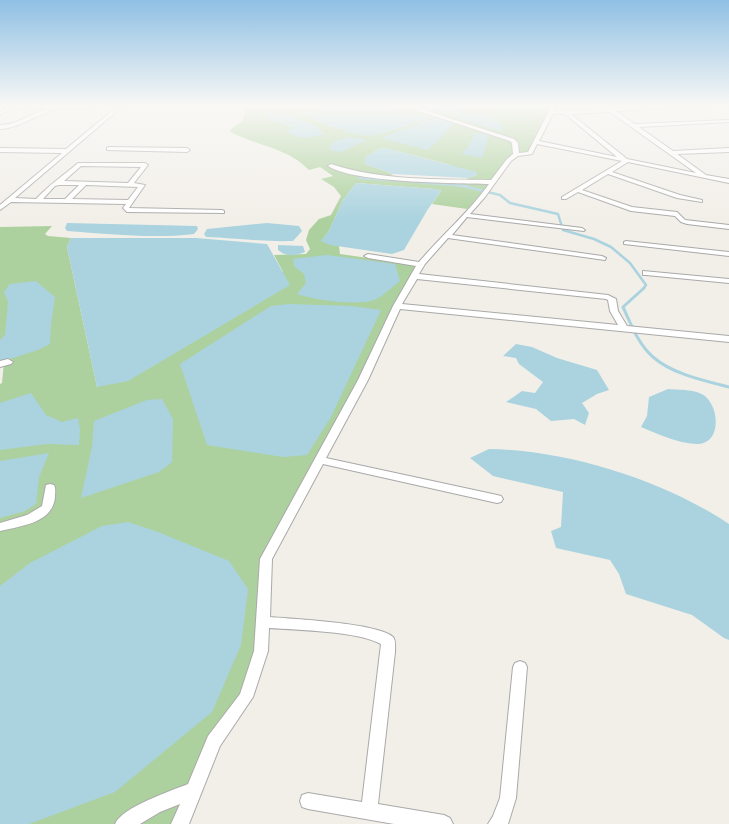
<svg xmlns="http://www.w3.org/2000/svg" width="729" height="824" viewBox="0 0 729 824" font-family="Helvetica,sans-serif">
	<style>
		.forest { fill: #add19e }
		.water { fill: #aad3df }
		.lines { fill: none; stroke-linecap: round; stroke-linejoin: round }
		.stream-far2 { stroke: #aad3df; stroke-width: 2 }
		.stream-far1 { stroke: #aad3df; stroke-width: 2.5 }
		.stream { stroke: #aad3df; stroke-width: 3 }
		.street-casing { stroke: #a9a9a9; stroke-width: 2 }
		.street { fill: #fff; fill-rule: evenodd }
	</style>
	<rect width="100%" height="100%" fill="#f2efe9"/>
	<g class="forest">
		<path d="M 247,105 L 401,105 L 510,140 L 513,143 L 513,154 L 501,166 L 491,181 L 467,180 L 468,178 L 477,175 L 447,164 L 385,148 L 379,149 L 365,157 L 365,164 L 393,174 L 390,176 L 366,175 L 490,183 L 467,209 L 432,204 L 441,191 L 434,189 L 356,183 L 343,200 L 329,231 L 322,240 L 339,246 L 340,254 L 417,265 L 393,306 L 359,380 L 260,559 L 255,652 L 239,695 L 208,738 L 172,824 L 0,824 L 0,384 L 2,383 L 4,362 L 0,362 L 0,227 L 52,226 L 45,234 L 48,236 L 71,238 L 67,247 L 97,387 L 283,272 L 274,255 L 306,254 L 310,249 L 306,240 L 309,230 L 319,219 L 331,215 L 341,196 L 334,187 L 321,179 L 333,176 L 320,167 L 309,170 C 287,147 256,146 229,131 L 243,120 Z"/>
		<polygon points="406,105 553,105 528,152 518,154 514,140"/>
	</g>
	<g class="water">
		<path d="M 341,105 L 385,105 L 394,113 L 432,117 C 414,123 395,131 376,135 C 357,139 319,122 302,113 Z"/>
		<polygon points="414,105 472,105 450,114"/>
		<path d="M 267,109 C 282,114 314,121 324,134 C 311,138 296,140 285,130 L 292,129 L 292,127 L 268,119 Z"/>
		<polygon points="466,112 492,116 503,126 500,131 456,118"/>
		<polygon points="437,117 452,121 452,126 428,150 381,138"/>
		<polygon points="474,133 489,135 482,158 462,154 470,144"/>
		<polygon points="349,137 367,140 341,152 330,150 329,146 336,141"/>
		<polygon points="385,148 477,172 477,175 468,178 393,174 365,164 365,157 379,149"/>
		<polygon points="356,183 434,189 441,191 428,209 404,250 392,254 330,245 321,241 329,231 343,200"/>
		<path d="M 67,223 L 197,226 L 198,229 L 194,234 C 153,239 109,234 67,231 L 65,228 Z"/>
		<path d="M 267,223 L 299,226 L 302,231 L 293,241 C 264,242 235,238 206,237 L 204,234 L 207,229 Z"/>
		<polygon points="71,238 196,238 267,244 290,285 128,381 97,387 67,247"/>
		<path d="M 278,245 L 303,246 L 305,252 C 295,256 286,257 278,250 Z"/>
		<path d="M 327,255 L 395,264 L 400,281 C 392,287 380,299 371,301 C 352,305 316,300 297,294 L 306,283 L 304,274 L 294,266 L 293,259 Z"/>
		<polygon points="36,281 55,297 51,324 50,344 38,350 0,362 0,340 5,335 8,302 4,292 10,284"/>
		<polygon points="289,304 351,306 381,310 331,417 307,455 283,457 207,445 180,364 271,306"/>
		<polygon points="516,344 532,347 557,358 597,370 609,390 597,394 582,403 589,413 585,425 574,419 551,421 536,409 506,402 522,391 535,393 543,382 519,364 516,358 503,356"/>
		<path d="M 668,389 C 679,390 698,389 706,397 C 720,410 721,445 696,444 C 677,443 658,434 641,427 L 647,416 L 649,397 Z"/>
		<polygon points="31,393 46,415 62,422 78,418 80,430 79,445 47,444 0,450 0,403"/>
		<polygon points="162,399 173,419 172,462 159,472 81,498 92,447 94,421 147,400"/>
		<path d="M 489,449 C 567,450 663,480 729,524 L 729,640 L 724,638 L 692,615 L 626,594 L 619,574 L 610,560 L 556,548 L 551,531 L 561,527 L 563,492 L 493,476 L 470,458 Z"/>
		<polygon points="49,453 39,477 36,504 25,511 0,518 0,461"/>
		<polygon points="128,522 158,532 229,561 248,589 241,645 212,712 115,792 29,824 0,824 0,586 30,563 102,526"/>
	</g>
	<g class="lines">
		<polyline class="stream-far2" points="359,178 467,186"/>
		<polyline class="stream-far1" points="458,185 500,195 510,203 558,214 563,230 594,239 611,247 630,263 646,285 643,289"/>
		<path class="stream" d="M 644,288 L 623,307 C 631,324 638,344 653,357 C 672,374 705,381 729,387"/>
		<g class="street-casing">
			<g id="street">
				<path d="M 10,105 L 74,105 L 73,107 L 97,105 C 85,113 72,107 59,109 C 37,113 22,128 0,129 L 0,125 C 19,125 32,111 50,109 L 12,108 L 0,115 L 0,112 Z"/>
				<path d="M 119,105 L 124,105 L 15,198 L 36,199 C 49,185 64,175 78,163 L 145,163 L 148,165 L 134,183 L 145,185 L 129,208 L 222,210 L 224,211 L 224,213 L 127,212 L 123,208 L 126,204 L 11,202 L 0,210 L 0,205 L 62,153 L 0,152 L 0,148 L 66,149 ZM 81,166 L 141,167 L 128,183 L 64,181 ZM 59,185 L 79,185 L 65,199 L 43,199 L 55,186 ZM 86,185 L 138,187 L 128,200 L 72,199 Z"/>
				<path d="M 401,105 L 409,105 L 514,139 L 518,143 L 519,153 L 528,152 L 552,105 L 557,105 L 554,111 L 677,105 L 718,105 L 616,111 L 635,124 L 729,120 L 729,122 L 639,127 L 673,151 L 729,148 L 729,152 L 677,154 L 706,175 L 729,179 L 729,183 L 628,162 L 612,172 L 680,195 L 702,200 L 702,202 L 677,198 L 608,174 L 582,190 L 632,207 L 677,212 L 685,220 L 729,225 L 729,229 L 687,224 L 681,222 L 675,216 L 631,211 L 578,192 L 566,199 L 562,199 L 562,197 L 622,161 L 537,144 L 532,154 L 518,156 L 511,161 L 485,197 L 470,214 L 582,228 L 585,230 L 584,231 L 467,217 L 452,235 L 602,256 L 606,258 L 605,260 L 448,238 L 425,264 L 419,274 L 608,295 L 616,299 L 618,311 L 627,326 L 729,336 L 729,342 L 400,309 L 368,380 L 326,458 L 497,495 L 501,496 L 503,499 L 501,502 L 497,503 L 323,464 L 272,559 L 270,617 C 292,619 379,623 393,637 C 396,640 395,648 395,652 L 378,804 L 444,815 L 450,818 L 453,824 L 394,824 L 308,809 L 302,807 L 300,801 L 302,795 L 308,793 L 362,802 L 381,644 C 357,631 298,630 269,628 L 268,651 L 253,697 L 220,746 L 189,824 L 171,824 L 180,804 L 160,812 L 140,824 L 115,824 C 122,807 171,791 188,784 L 208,736 L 240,694 L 254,651 L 260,559 L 358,380 L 393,306 L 416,266 L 368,258 L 364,256 L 368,254 L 419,262 C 442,235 468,213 489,184 C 455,183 353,183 328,166 L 331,164 C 382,181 439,179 491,180 L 507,159 L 513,154 L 512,143 L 510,141 ZM 610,112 L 696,173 L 627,159 L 571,114 ZM 553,114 L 565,114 L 617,157 L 539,141 ZM 417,279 L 606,299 L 608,300 L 610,311 L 618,325 L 402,304 Z"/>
				<polygon points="109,147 187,148 190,150 187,152 107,150 107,148"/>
				<polygon points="626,241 729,252 729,256 624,244 624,242"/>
				<polygon points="643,271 729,279 729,283 646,275 643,275"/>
				<polygon points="8,359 13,362 11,364 0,367 0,361"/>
				<path d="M 50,484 L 54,485 C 56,489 55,492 55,497 C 53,523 21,526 0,531 L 0,523 L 27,515 L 42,506 L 46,485 Z"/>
				<polygon points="520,661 525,663 527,667 516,798 508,824 488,824 493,816 500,798 513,667 515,663"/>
			</g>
		</g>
		<use href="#street" class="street"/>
	</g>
	<linearGradient id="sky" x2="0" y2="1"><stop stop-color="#8fc0e4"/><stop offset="0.48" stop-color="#f9f8f5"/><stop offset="1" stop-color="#f9f8f5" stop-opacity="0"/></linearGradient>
	<rect width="729" height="221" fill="url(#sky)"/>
</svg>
